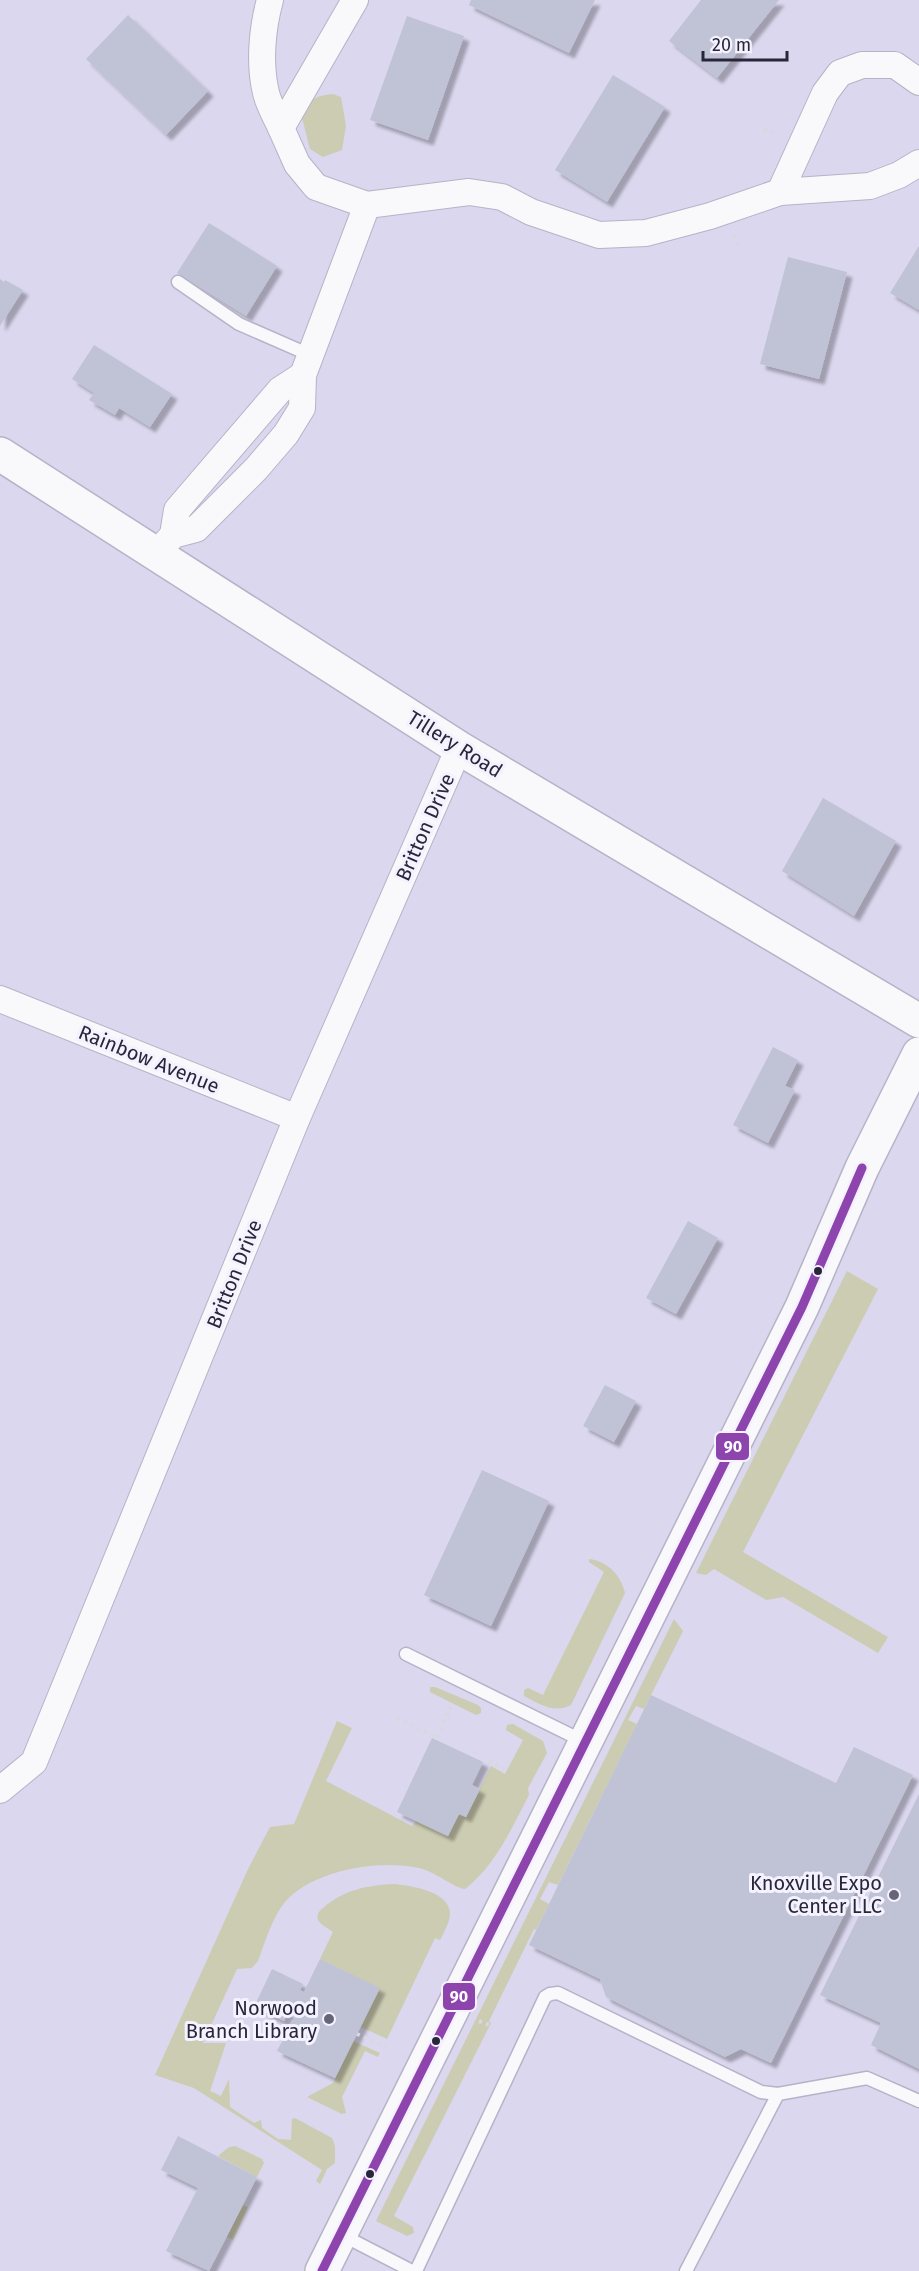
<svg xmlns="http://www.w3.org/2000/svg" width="919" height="2271" viewBox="0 0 919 2271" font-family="'Fira Sans',sans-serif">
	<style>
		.green { fill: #ccccb2 }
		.building { fill: #c0c2d5; filter: url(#shadow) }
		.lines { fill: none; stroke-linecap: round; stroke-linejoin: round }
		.lane-casing { stroke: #b6b3c8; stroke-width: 15 }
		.street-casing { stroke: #b6b3c8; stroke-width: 28 }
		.secondary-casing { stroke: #b6b3c8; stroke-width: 36 }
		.path { stroke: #d8d8df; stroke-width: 4; stroke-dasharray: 3 4.5; stroke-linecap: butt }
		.lane { stroke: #f9f9fc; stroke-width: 12 }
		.street { stroke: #f9f9fc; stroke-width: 26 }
		.secondary { stroke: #f9f9fc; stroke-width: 33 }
		.bus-1-casing { stroke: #f3f2fe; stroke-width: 14 }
		.bus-1 { stroke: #8e44ad; stroke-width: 9 }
		.bus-dot { fill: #29263a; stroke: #f3f2fe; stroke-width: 2 }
		.poi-dot { fill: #676479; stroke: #f3f2fe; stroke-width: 2 }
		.labels { text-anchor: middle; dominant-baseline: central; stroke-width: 6; stroke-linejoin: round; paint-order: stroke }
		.street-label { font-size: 20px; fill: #29263a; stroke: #f3f2fe }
		.poi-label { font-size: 20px; fill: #29263a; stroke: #f3f2fe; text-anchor: end }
		.line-badge { stroke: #f3f2fe; stroke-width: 2 }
		.badge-label { font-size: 16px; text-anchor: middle; font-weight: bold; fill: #fff }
	</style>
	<defs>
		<filter id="shadow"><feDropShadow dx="5.5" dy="5.5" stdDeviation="1.5" flood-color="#0004"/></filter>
	</defs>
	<rect width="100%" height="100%" fill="#dad7ee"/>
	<g class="green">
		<path d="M 333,94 L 341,97 L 346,126 L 342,150 L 323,157 L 310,149 L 300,110 C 308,100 319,95 333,94 Z"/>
		<polygon points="847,1271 878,1289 743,1552 888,1637 878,1653 783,1597 766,1600 714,1569 706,1575 696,1573"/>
		<path d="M 589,1559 C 607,1561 621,1575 625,1593 L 571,1705 C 554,1714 540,1704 524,1696 L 524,1690 L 528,1688 L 543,1695 L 604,1572 L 589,1562 Z"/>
		<polygon points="674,1619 683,1631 644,1709 636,1706 628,1720 637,1724 558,1885 549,1882 540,1899 549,1904 536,1930 534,1929 489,2021 491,2023 394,2216 413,2227 414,2233 407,2236 376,2221"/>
		<polygon points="430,1687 435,1687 478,1705 481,1708 481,1713 476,1715 430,1692"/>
		<path d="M 337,1721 L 352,1728 L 326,1781 L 412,1826 L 416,1821 L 447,1836 L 459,1814 L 466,1817 L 491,1766 L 505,1774 L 523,1740 L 506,1730 L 507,1725 L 513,1724 L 543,1741 L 547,1753 L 528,1788 L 529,1795 C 511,1829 496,1865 465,1889 C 456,1889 434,1871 419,1868 C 380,1859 312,1870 285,1902 C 272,1918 265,1942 258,1961 L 252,1968 L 237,1969 L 203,2043 L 226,2043 L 210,2091 L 221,2096 L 229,2079 L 230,2107 L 254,2123 L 261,2120 L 262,2128 L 278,2139 L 291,2140 L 292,2119 L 295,2118 L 332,2138 L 335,2146 L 335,2163 L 327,2169 L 320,2184 L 316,2181 L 322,2170 L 194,2088 L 155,2075 L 249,1867 L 270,1827 L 294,1824 Z"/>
		<path d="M 395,1884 C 411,1886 449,1891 450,1913 C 450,1922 444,1932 440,1940 L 435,1938 L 387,2039 L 361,2027 L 379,1988 L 320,1959 L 333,1932 C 329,1929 321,1925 318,1920 C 316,1915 319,1911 323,1908 C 344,1890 367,1885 395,1884 Z"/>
		<polygon points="353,2041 380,2053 378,2057 365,2051 342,2097 346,2113 342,2114 307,2097 333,2083"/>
		<polygon points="235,2146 262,2159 264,2163 257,2177 218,2156 229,2147"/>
		<polygon points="243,2205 248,2207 233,2240 227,2237"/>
	</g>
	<g class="building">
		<polygon points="471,0 595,0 569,53 469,5"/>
		<polygon points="701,0 779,0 717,78 669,41"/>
		<polygon points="128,15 208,91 166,135 86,59"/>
		<polygon points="407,16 464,36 428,140 370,120"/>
		<polygon points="613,75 665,107 607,202 555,170"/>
		<polygon points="209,223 277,266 246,316 177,273"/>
		<polygon points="919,246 919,310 890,293"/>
		<polygon points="788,257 847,272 819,379 760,364"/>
		<polygon points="0,279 4,282 5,280 23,290 0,326"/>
		<polygon points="94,345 172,394 150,427 119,408 115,415 89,400 94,393 72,379"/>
		<polygon points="823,798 896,841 854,916 782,871"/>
		<polygon points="773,1047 798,1060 785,1086 795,1090 768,1143 733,1125"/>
		<polygon points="688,1221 718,1238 676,1314 646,1298"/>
		<polygon points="605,1385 636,1401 614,1442 583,1426"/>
		<polygon points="482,1470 549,1501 491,1626 424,1595"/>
		<polygon points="651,1695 836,1783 854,1747 913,1775 771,2063 741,2049 725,2057 606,1997 600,1979 529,1945"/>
		<polygon points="432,1738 483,1762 472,1785 480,1789 466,1817 459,1814 448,1836 397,1812"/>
		<polygon points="919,1794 919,2069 871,2045 881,2023 820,1995"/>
		<polygon points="320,1959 380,1988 335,2078 277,2051 294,2018 287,2014 284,2021 254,2007 272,1969 303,1984 300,1990 304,1992"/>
		<polygon points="178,2136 257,2177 209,2271 166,2251 198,2188 161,2170"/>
	</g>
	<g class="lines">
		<g class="lane-casing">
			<g id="lane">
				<polyline points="178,282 239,324 310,355"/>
				<polyline points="406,1654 585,1742"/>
				<polyline points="342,2235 412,2271"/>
				<polyline points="416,2271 545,1997 550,1994 558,1993 761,2092 778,2094"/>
				<polyline points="686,2271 778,2094 867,2078 919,2101"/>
			</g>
		</g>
		<g class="street-casing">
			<g id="street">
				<path d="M 270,0 C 262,29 259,64 266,93 C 269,105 276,117 281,128 L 355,0"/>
				<polyline points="919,82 895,65 862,65 840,73 825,93 780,192 870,186 899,175 919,163"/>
				<polyline points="281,128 297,164 316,187 367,205 469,192 502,197 531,212 599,235 646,233 710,216 780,192"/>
				<polyline points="173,535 177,510 280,390 303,375"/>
				<polyline points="157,553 173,535 196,529 256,469 286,434 302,408 303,375 367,205"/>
				<polyline points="0,999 297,1118"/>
				<polyline points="0,1790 34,1762 297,1118 459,748"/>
			</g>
		</g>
		<g class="secondary-casing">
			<g id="secondary">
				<polyline points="0,454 459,748 919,1021"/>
				<polyline points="322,2271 802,1307 862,1168 919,1054"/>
			</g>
		</g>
		<g class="path">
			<polyline points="764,130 778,135"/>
			<polyline points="734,235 738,247"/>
			<polyline points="397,1718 437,1737 452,1704"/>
			<polyline points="474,1754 476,1749"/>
			<polyline points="489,1761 505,1770"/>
			<polyline points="479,2021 490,2025"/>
			<polyline points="357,2034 386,2047"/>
		</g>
		<use href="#lane" class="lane"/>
		<use href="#street" class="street"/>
		<use href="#secondary" class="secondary"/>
		<g class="bus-1-casing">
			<polyline id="bus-1" points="322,2271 802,1307 862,1168"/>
		</g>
		<use href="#bus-1" class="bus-1"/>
	</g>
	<g class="bus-dot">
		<circle cx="818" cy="1271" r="5"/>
		<circle cx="436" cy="2041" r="5"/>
		<circle cx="370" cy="2174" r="5"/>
	</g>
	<g class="poi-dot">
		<circle cx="894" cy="1895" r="6"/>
		<circle cx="329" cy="2019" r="6"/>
	</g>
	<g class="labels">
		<g class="street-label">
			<text transform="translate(455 744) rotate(32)">Tillery Road</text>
			<text transform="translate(425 827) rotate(-66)">Britton Drive</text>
			<text transform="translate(149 1059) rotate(22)">Rainbow Avenue</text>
			<text transform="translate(234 1274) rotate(-68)">Britton Drive</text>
		</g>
		<g class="poi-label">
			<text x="882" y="1883">Knoxville Expo<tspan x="882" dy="23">Center LLC</tspan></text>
			<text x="317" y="2008">Norwood<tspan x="317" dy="23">Branch Library</tspan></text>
		</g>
	</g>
	<g class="line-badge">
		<rect x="715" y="1432" width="35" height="29" rx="6" fill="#8e44ad"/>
		<rect x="442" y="1982" width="34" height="29" rx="6" fill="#8e44ad"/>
	</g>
	<g class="badge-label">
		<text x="733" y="1452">90</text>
		<text x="459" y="2002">90</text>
	</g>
	<path d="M703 51v9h84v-9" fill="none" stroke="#29263a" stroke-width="3"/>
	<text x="712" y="51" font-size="18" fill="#29263a" stroke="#f3f2fe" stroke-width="4.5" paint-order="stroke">20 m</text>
</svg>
